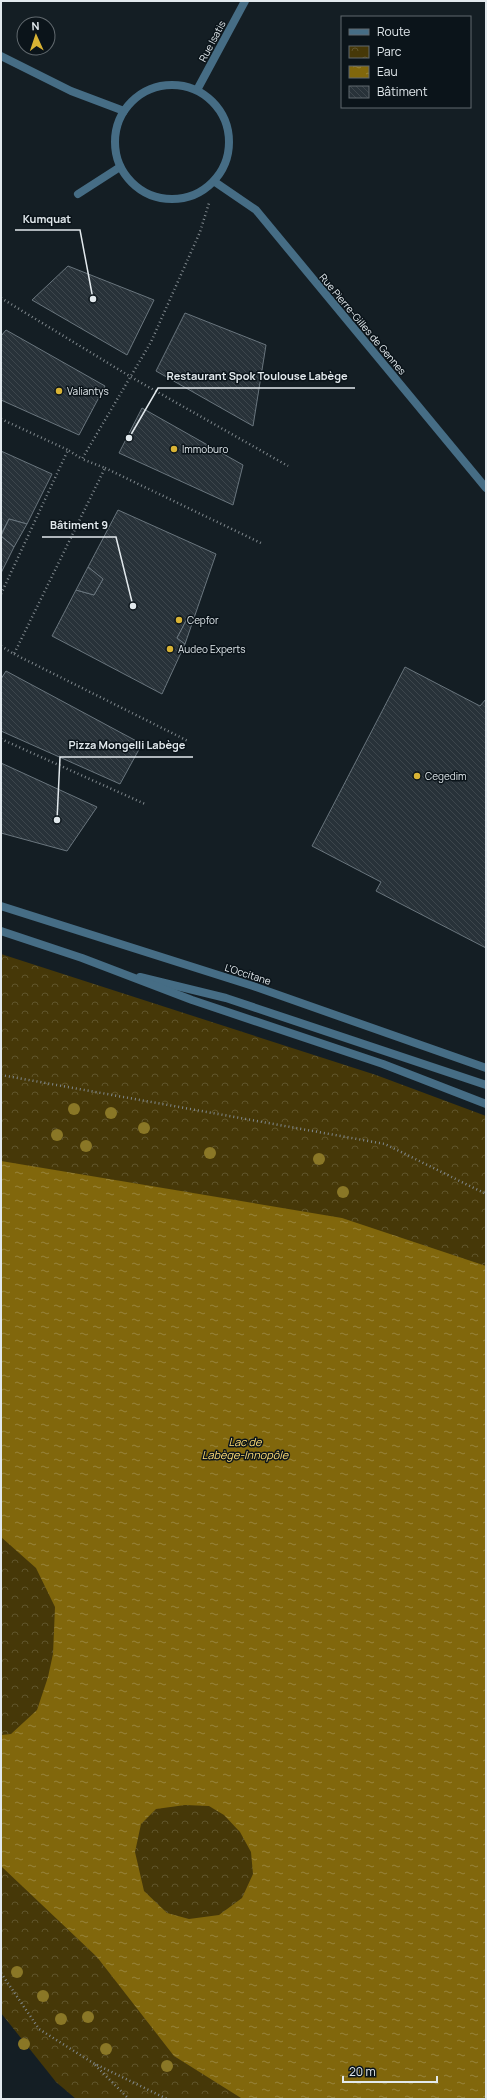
<svg xmlns="http://www.w3.org/2000/svg" width="487" height="2100" viewBox="0 0 487 2100" font-family="Manrope,sans-serif">
	<style>
		.park { fill: url(#park-crowns) }
		.water { fill: url(#water-ripples); fill-rule: evenodd }
		.building { fill: url(#building-back-hatch); stroke: #69757d }
		.lines { fill: none; stroke-linecap: round; stroke-linejoin: round }
		.path { stroke: #80898e; stroke-width: 2.5; stroke-dasharray: 1 3; stroke-linecap: butt }
		.service { stroke: #466d85; stroke-width: 8 }
		.minor { stroke: #466d85; stroke-width: 8 }
		.tree { fill: #8a7726 }
		.poi-dot { fill: #d9b334; stroke: #0b141a; stroke-width: 1.5 }
		.labels { text-anchor: middle; dominant-baseline: central; stroke-width: 3; stroke-linejoin: round; paint-order: stroke }
		.street-label { font-size: 10px; fill: #e2e9ed; stroke: #0b141a }
		.poi-label { font-size: 10px; fill: #e2e9ed; stroke: #0b141a; text-anchor: start }
		.water-label { font-size: 11px; font-style: italic; fill: #ffdd76; stroke: #0b141a }
		.leader { fill: none; stroke: #e2e9ed; stroke-width: 1.5 }
		.callout-dot { fill: #e2e9ed; stroke: #0b141a; stroke-width: 1.5 }
		.callout-label { font-size: 11px; text-anchor: middle; font-weight: bold; fill: #e2e9ed; stroke: #0b141a; stroke-width: 3; stroke-linejoin: round; paint-order: stroke }
	</style>
	<defs>
		<pattern id="park-crowns" width="20" height="18" patternUnits="userSpaceOnUse"><rect width="20" height="18" fill="#463808"/><path d="M2 6a3 3 0 1 1 6 0M12 15a3 3 0 1 1 6 0" fill="none" stroke="#60552c"/></pattern>
		<pattern id="water-ripples" width="26" height="14" patternUnits="userSpaceOnUse"><rect width="26" height="14" fill="#81670c"/><path d="M2 4q2-2 4 0t4 0M15 11q2-2 4 0t4 0" fill="none" stroke="#98843c"/></pattern>
		<pattern id="building-back-hatch" width="6" height="6" patternUnits="userSpaceOnUse"><rect width="6" height="6" fill="#283239"/><path d="M-1 5l2 2M0 0l6 6M5-1l2 2" fill="none" stroke="#3d464c"/></pattern>
	</defs>
	<rect width="100%" height="100%" fill="#141e24"/>
	<polygon class="park" points="1,954 376,1075 486,1116 486,2099 76,2099 56,2082 1,2013"/>
	<path class="water" d="M 1,1161 L 342,1218 L 486,1266 L 486,2099 L 241,2098 L 174,2056 L 97,1957 L 2,1867 L 1,1735 L 11,1734 L 37,1710 L 48,1677 L 53,1654 L 55,1607 L 36,1568 L 1,1537 ZM 185,1805 L 209,1806 L 224,1815 L 240,1832 L 251,1852 L 253,1874 L 242,1898 L 219,1915 L 189,1919 L 167,1913 L 144,1891 L 135,1852 L 141,1824 L 156,1809 Z"/>
	<g class="building">
		<polygon points="68,266 154,300 127,355 32,300"/>
		<polygon points="185,313 266,345 253,426 156,371"/>
		<polygon points="6,330 105,386 79,435 1,400 1,336"/>
		<polygon points="142,408 243,465 233,505 119,453"/>
		<polygon points="1,451 52,474 27,524 9,519 1,534"/>
		<polygon points="118,510 216,554 194,618 188,617 177,638 185,644 162,694 52,636 76,590 94,595 103,579 88,567"/>
		<polygon points="9,519 27,524 14,547 1,536"/>
		<polygon points="1,536 14,547 1,573"/>
		<polygon points="88,567 103,579 94,595 76,590"/>
		<polygon points="188,617 194,618 185,644 177,638"/>
		<polygon points="405,667 480,706 486,699 486,948 376,891 381,882 312,846"/>
		<polygon points="6,671 142,744 120,784 1,731 1,679"/>
		<polygon points="1,763 97,807 67,851 1,833"/>
	</g>
	<g class="lines">
		<g class="path">
			<polyline points="1,298 131,377 288,466"/>
			<polyline points="1,419 68,450"/>
			<polyline points="105,468 263,544"/>
			<polyline points="1,594 68,450 82,459"/>
			<polyline points="1,646 14,654 105,468 82,459 151,342 200,232 209,203"/>
			<polyline points="14,654 188,741"/>
			<polyline points="1,739 145,804"/>
			<polyline points="1,1075 385,1144 486,1194"/>
			<polyline points="1,1973 39,2029 93,2063 167,2099"/>
			<polyline points="95,2065 129,2099"/>
		</g>
		<g class="service">
			<polyline points="78,194 120,167"/>
			<polyline points="140,977 226,998 486,1085"/>
		</g>
		<g class="minor">
			<polyline points="1,56 71,91 124,111"/>
			<circle cx="172" cy="142" r="57"/>
			<polyline points="197,90 245,1"/>
			<polyline points="215,182 256,210 486,488"/>
			<polyline points="1,906 253,986 486,1068"/>
			<polyline points="1,931 82,958 192,1000 383,1064 486,1104"/>
		</g>
	</g>
	<g class="tree">
		<circle cx="74" cy="1109" r="6"/>
		<circle cx="111" cy="1113" r="6"/>
		<circle cx="144" cy="1128" r="6"/>
		<circle cx="57" cy="1135" r="6"/>
		<circle cx="86" cy="1146" r="6"/>
		<circle cx="210" cy="1153" r="6"/>
		<circle cx="319" cy="1159" r="6"/>
		<circle cx="343" cy="1192" r="6"/>
		<circle cx="17" cy="1972" r="6"/>
		<circle cx="43" cy="1996" r="6"/>
		<circle cx="88" cy="2017" r="6"/>
		<circle cx="61" cy="2019" r="6"/>
		<circle cx="24" cy="2044" r="6"/>
		<circle cx="106" cy="2049" r="6"/>
		<circle cx="167" cy="2066" r="6"/>
	</g>
	<g class="poi-dot">
		<circle cx="59" cy="391" r="4"/>
		<circle cx="174" cy="449" r="4"/>
		<circle cx="179" cy="620" r="4"/>
		<circle cx="170" cy="649" r="4"/>
		<circle cx="417" cy="776" r="4"/>
	</g>
	<g class="labels">
		<g class="street-label">
			<text transform="translate(212 41) rotate(-62)">Rue Isatis</text>
			<text transform="translate(363 324) rotate(50)">Rue Pierre-Gilles de Gennes</text>
			<text transform="translate(248 974) rotate(18)">L'Occitane</text>
		</g>
		<g class="poi-label">
			<text x="67" y="391">Valiantys</text>
			<text x="182" y="449">Immoburo</text>
			<text x="187" y="620">Cepfor</text>
			<text x="178" y="649">Audeo Experts</text>
			<text x="425" y="776">Cegedim</text>
		</g>
		<g class="water-label">
			<text x="245" y="1441">Lac de<tspan x="245" dy="13">Labège-Innopôle</tspan></text>
		</g>
	</g>
	<path class="leader" d="M93 299L80 230H15M129 438L158 388H355M133 606L116 537H42M57 820L60 757H193"/>
	<g class="callout-dot">
		<circle cx="93" cy="299" r="4"/>
		<circle cx="129" cy="438" r="4"/>
		<circle cx="133" cy="606" r="4"/>
		<circle cx="57" cy="820" r="4"/>
	</g>
	<g class="callout-label">
		<text x="47" y="223">Kumquat</text>
		<text x="257" y="380">Restaurant Spok Toulouse Labège</text>
		<text x="79" y="529">Bâtiment 9</text>
		<text x="127" y="749">Pizza Mongelli Labège</text>
	</g>
	<rect width="487" height="2100" fill="none" stroke="#e2e9ed" stroke-width="4"/>
	<rect x="341" y="16" width="130" height="92" fill="#0b141a" stroke="#61696e"/>
	<rect x="349" y="29" width="20" height="6" fill="#466d85" stroke="#61696e"/>
	<text x="377" y="36" font-size="12" fill="#e2e9ed">Route</text>
	<rect x="349" y="46" width="20" height="12" fill="url(#park-crowns)" stroke="#61696e"/>
	<text x="377" y="56" font-size="12" fill="#e2e9ed">Parc</text>
	<rect x="349" y="66" width="20" height="12" fill="url(#water-ripples)" stroke="#61696e"/>
	<text x="377" y="76" font-size="12" fill="#e2e9ed">Eau</text>
	<rect x="349" y="86" width="20" height="12" fill="url(#building-back-hatch)" stroke="#61696e"/>
	<text x="377" y="96" font-size="12" fill="#e2e9ed">Bâtiment</text>
	<g transform="translate(36 36) rotate(357)"><circle r="19" fill="#0b141a" stroke="#61696e"/>
	<path d="M0-3L7 15L0 10L-7 15Z" fill="#d9b334"/>
	<text y="-6" font-size="11" font-weight="bold" text-anchor="middle" fill="#e2e9ed">N</text>
	</g>
	<path d="M343 2076v6h94v-6" fill="none" stroke="#e2e9ed" stroke-width="2"/>
	<text x="349" y="2076" font-size="12" fill="#e2e9ed" stroke="#0b141a" stroke-width="3" paint-order="stroke">20 m</text>
</svg>
